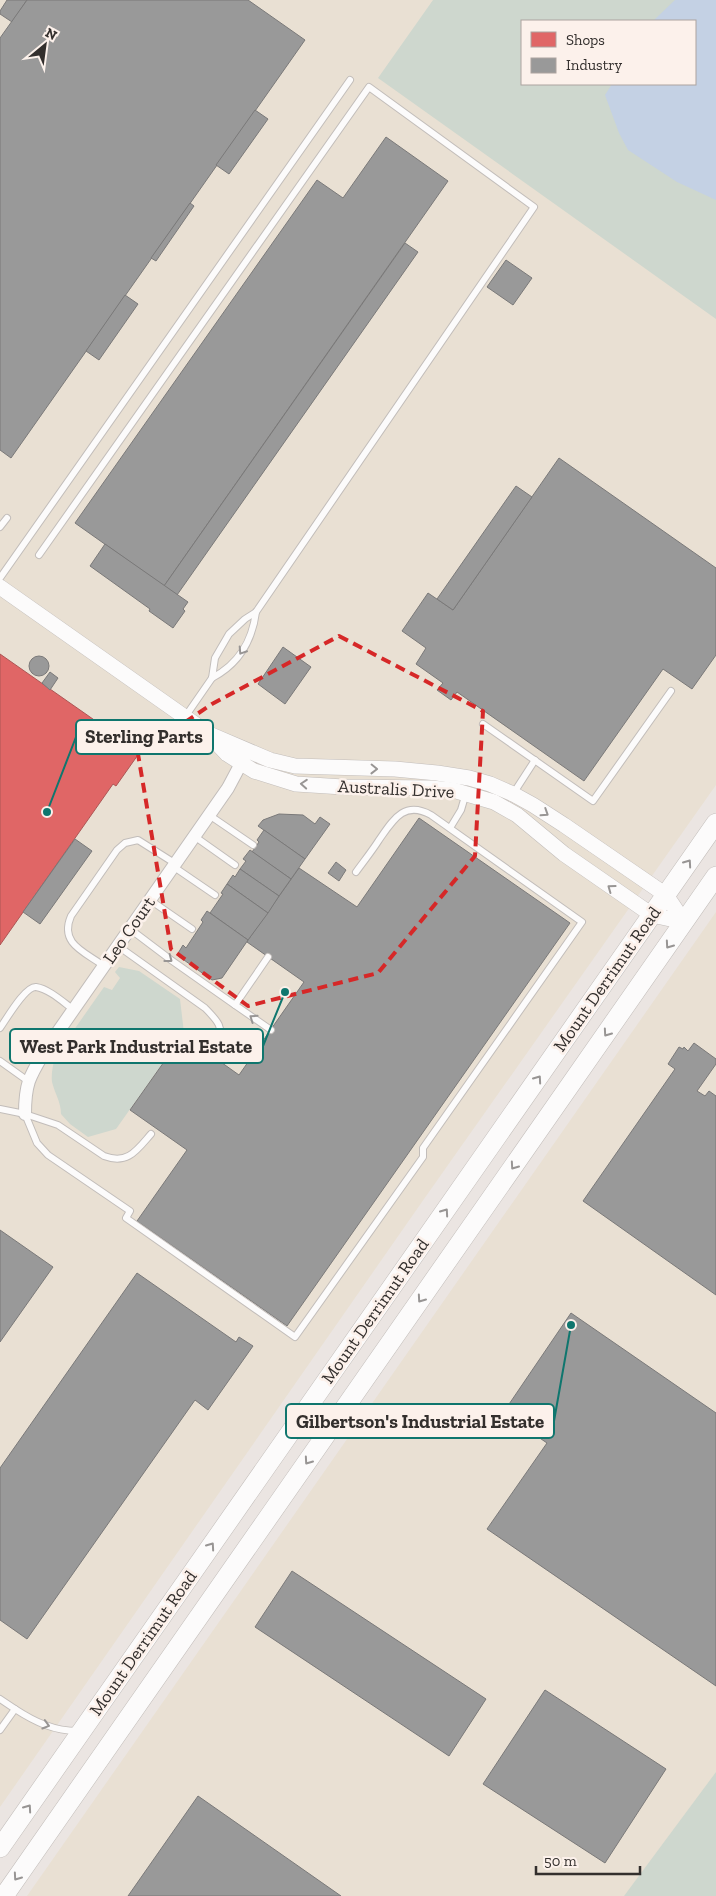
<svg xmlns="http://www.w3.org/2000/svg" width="716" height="1896" viewBox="0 0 716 1896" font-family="'Zilla Slab',serif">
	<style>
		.industrial { fill: #e9e0d3; fill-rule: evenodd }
		.green { fill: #ced7ce; fill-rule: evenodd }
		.water { fill: #c4d1e4 }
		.shops { fill: #e06666; stroke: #ac5655 }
		.industry { fill: #999; stroke: #7a7979 }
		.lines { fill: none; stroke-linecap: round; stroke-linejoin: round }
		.service-casing { stroke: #c2bdba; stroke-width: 8 }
		.minor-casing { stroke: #c2bdba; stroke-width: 14 }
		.tertiary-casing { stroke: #c2bdba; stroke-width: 16 }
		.primary-casing { stroke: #c2bdba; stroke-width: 20 }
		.service { stroke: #fcfbfb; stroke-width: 6 }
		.minor { stroke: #fcfbfb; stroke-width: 12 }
		.tertiary { stroke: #fcfbfb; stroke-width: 15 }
		.primary { stroke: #fcfbfb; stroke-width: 19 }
		.oneway { stroke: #989594 }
		.marked { fill: none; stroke: #d62828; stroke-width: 4; stroke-dasharray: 10 6; stroke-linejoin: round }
		.labels { text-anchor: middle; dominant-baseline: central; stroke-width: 5; stroke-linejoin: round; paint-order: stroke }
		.street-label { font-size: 18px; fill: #332f2d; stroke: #fcf1eb }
		.leader { fill: none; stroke: #0f766e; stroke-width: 2 }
		.callout-dot { fill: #0f766e; stroke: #fcf1eb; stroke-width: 2 }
		.callout { fill: #fcf1eb; stroke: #0f766e; stroke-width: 2 }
		.callout-label { font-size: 19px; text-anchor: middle; font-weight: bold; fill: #332f2d }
	</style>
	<rect width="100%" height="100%" fill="#ebe5e2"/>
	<g class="industrial">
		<path d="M 0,0 L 716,0 L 716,785 L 424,1199 L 0,1807 ZM 522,21 L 695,21 L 695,84 L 522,84 Z"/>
		<polygon points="716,912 716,1896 27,1896 226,1612"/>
	</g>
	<g class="green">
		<path d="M 433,0 L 716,0 L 716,319 L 378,78 ZM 522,21 L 695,21 L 695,84 L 522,84 Z"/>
		<path d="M 119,967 L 139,971 L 180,999 L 184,1033 L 116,1129 L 88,1137 L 70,1124 L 61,1114 C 61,1102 55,1094 52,1082 C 51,1074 53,1065 55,1057 L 104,987 L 112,990 L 120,978 L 115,972 Z"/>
		<polygon points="716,1772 716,1896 624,1896"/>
	</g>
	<polygon class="water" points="675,0 716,0 716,200 677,182 628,150 619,133 605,95 612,84 695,84 695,21 653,21"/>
	<polygon class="shops" points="0,654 140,752 116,786 113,784 0,945"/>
	<g class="industry">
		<polygon points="7,0 27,0 12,22 0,14 0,11"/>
		<polygon points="27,0 248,0 305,40 11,458 0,450 0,38"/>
		<polygon points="255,110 268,119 229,174 216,165"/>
		<polygon points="386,137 448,181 164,586 75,523 317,180 343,198"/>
		<polygon points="190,203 194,206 156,261 151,258"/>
		<polygon points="405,243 418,252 177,595 164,586"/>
		<polygon points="506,260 532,278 513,305 487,287"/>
		<polygon points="125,295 138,304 99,360 86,351"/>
		<polygon points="559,458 716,568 716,655 692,689 663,669 584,781 457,692 451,700 437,690 443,683 416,664 426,648 402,631 428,593 453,610"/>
		<polygon points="516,486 532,497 453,610 437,599"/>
		<polygon points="105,544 188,602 183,609 185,611 173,628 149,611 150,609 90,566"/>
		<polygon points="283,647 311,667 285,704 258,684"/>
		<circle cx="39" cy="666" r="10"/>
		<polygon points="50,672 58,678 50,690 42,683"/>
		<polygon points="279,814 303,815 315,824 320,817 330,824 305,859 258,826 263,820"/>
		<polygon points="419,818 570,923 287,1326 137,1221 187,1150 130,1110 183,1035 239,1075 304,982 247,942 248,940 299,868 357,907"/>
		<polygon points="264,830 305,859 291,879 252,852 259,842 257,840"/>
		<polygon points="75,839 92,851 40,924 23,912"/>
		<polygon points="250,850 291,879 279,896 240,869 246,861 243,859"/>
		<polygon points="336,862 346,870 339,881 328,873"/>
		<polygon points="240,869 279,896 268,913 227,884 233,875 235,877"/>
		<polygon points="227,884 268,913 248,940 210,913 223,894 221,893"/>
		<polygon points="207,911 248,940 222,978 212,980 177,955 183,945 186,948 203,922 201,920"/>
		<polygon points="694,1043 716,1059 716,1064 697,1091 705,1096 709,1091 716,1096 716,1295 583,1201 675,1069 668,1064 679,1047 683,1049 684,1047 688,1051"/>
		<polygon points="0,1230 53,1267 0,1342"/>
		<polygon points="137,1273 236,1342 239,1337 253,1346 208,1410 195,1400 27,1639 0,1620 0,1468"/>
		<polygon points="571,1313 716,1413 716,1686 487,1529 547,1443 503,1413"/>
		<polygon points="292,1571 486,1699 449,1756 255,1627"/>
		<polygon points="545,1690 666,1769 605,1863 483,1784"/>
		<polygon points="198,1796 341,1896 128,1896"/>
	</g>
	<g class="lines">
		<g class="service-casing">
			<g id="service">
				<polyline points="0,527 7,518"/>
				<polyline points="39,555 369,87 534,207 256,612 245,619 229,634 215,658 212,678 185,717"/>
				<polyline points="0,578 350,80"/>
				<path d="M 212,678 C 239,664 252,642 256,612"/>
				<polyline points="483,724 593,801 671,691"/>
				<polyline points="513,794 535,760"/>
				<polyline points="209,815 253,845"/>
				<polyline points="450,828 461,810 466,793"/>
				<polyline points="194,836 235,865"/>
				<polyline points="174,867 215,895"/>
				<polyline points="150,900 192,929"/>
				<polyline points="130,929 171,960 235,1005 268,957"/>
				<path d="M 118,946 L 205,1008 C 218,1021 224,1027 219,1046"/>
				<path d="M 104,966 C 85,952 59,944 71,916 L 117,850 L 125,843 L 138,840 L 176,864"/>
				<polyline points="235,1005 271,1030"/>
				<path d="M 0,1028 C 6,1020 25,986 36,987 C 49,989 63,1002 74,1010"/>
				<polyline points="0,1061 28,1081"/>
				<path d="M 0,1109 L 25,1114 L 58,1125 L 104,1156 C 128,1165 137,1150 151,1134"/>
				<path d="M 25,1114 L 37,1143 L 48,1155 L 130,1211 L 126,1218 L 295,1337 L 423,1157 L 423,1148 L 582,922 L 431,815 C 404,800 393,820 379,840 C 372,851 364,861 356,872"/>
				<polyline points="0,1699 15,1709 0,1730"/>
				<path d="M 15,1709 C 35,1722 54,1731 78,1731"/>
			</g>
		</g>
		<g class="minor-casing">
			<path id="minor" d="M 25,1114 C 25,1082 30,1076 46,1049 L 228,788 L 245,756"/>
		</g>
		<g class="tertiary-casing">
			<g id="tertiary">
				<polyline points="0,587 209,734 270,760 295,766 395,769 437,773 469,778 490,784 513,794 533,805 564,825 666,895 684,922"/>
				<polyline points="211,737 227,754 254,771 296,784 343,787 431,788 453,790 494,802 517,815 564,854 652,915 684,922"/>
			</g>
		</g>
		<g class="primary-casing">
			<g id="primary">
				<polyline points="0,1848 716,823"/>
				<polyline points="4,1896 716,876"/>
			</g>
		</g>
		<use href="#service" class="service"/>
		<use href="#minor" class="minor"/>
		<use href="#tertiary" class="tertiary"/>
		<use href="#primary" class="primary"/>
	</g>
	<defs><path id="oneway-chevron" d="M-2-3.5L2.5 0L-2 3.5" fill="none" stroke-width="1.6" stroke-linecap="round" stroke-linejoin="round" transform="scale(1.25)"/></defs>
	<g class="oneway">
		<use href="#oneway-chevron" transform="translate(242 651) rotate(123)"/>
		<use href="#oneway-chevron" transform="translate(374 769) rotate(1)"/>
		<use href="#oneway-chevron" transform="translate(304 784) rotate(-176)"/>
		<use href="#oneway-chevron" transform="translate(545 813) rotate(33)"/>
		<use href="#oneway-chevron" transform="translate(688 863) rotate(-55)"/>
		<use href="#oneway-chevron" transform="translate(611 888) rotate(-144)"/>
		<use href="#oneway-chevron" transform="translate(669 945) rotate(125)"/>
		<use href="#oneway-chevron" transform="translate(169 959) rotate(37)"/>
		<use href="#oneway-chevron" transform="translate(253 1018) rotate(-145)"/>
		<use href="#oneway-chevron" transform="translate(607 1033) rotate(125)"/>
		<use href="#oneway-chevron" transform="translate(538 1079) rotate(-55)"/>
		<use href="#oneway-chevron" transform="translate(514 1166) rotate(125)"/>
		<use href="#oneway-chevron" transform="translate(445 1212) rotate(-55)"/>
		<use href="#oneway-chevron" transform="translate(421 1299) rotate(125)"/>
		<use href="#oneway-chevron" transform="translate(308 1461) rotate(125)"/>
		<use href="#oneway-chevron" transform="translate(211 1546) rotate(-55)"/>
		<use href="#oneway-chevron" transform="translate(46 1725) rotate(16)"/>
		<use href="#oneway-chevron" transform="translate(28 1808) rotate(-55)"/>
		<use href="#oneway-chevron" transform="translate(17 1877) rotate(125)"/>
	</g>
	<path class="marked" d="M 339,636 L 483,711 L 475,856 L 378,973 L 248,1006 L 171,949 L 138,754 L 212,704 Z"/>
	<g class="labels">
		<g class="street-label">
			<text transform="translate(396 789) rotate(3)">Australis Drive</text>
			<text transform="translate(129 930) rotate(-55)">Leo Court</text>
			<text transform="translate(607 979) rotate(-55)">Mount Derrimut Road</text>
			<text transform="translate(375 1311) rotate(-55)">Mount Derrimut Road</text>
			<text transform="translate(143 1643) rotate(-55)">Mount Derrimut Road</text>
		</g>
	</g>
	<path class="leader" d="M47 812L76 737M285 992L263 1046M571 1325L554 1421"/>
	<g class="callout-dot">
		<circle cx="47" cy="812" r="5"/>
		<circle cx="285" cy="992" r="5"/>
		<circle cx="571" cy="1325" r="5"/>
	</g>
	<g class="callout">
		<rect x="76" y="720" width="137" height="34" rx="5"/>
		<rect x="10" y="1029" width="253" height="34" rx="5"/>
		<rect x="286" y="1404" width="268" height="34" rx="5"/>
	</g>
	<g class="callout-label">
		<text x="144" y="743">Sterling Parts</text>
		<text x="136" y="1053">West Park Industrial Estate</text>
		<text x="420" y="1428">Gilbertson's Industrial Estate</text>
	</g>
	<rect x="521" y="20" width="175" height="65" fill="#fcf1eb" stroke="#aca39f"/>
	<rect x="531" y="32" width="25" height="15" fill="#e06666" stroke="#aca39f"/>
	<text x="566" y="45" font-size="15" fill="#332f2d">Shops</text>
	<rect x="531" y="58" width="25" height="15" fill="#999999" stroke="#aca39f"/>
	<text x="566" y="70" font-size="15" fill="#332f2d">Industry</text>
	<g transform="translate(45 45) rotate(29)" stroke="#fcf1eb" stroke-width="4" paint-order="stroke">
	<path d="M0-4L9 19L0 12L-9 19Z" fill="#332f2d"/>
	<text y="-8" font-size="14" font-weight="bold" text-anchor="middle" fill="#332f2d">N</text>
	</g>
	<path d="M536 1866v8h104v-8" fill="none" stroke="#332f2d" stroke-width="2.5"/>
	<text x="544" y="1866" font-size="15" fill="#332f2d" stroke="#fcf1eb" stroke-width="4" paint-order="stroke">50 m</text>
</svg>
